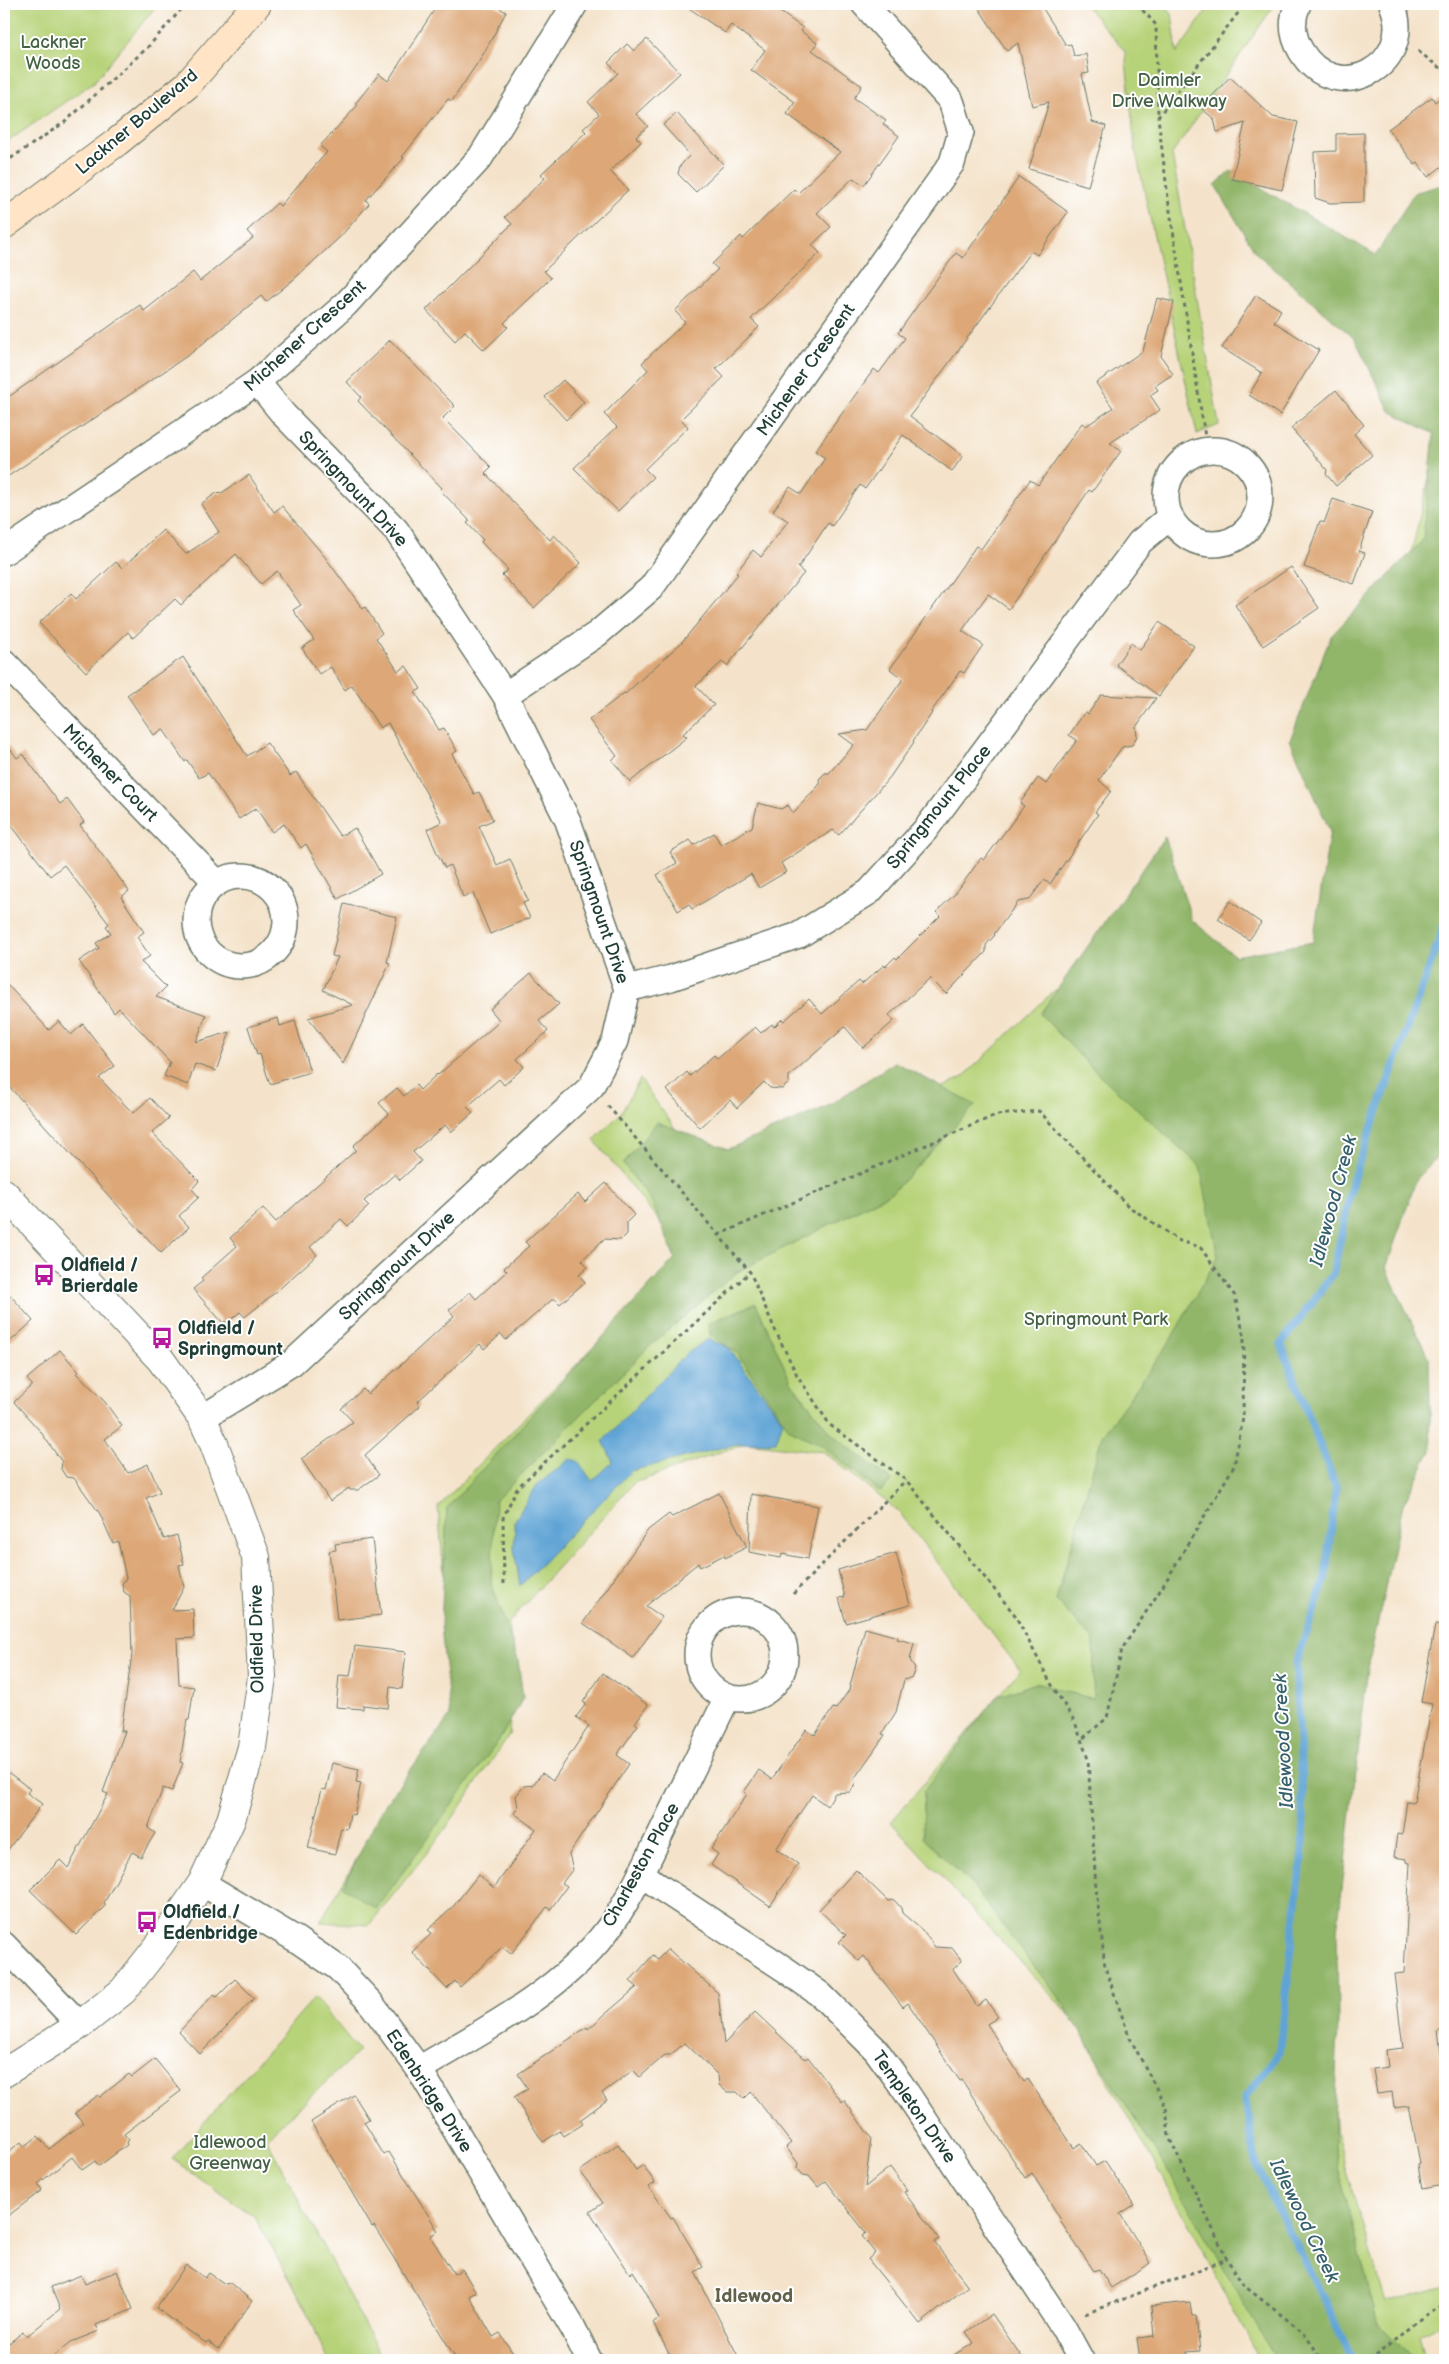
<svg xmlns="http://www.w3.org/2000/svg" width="1449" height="2364" viewBox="0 0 1449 2364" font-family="'Balsamiq Sans',sans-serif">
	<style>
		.green { fill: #b7d379; stroke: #6b8856 }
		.forest { fill: #91b569; stroke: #58794e }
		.water { fill: #60a4d5; stroke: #407084 }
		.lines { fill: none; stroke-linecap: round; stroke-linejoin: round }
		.stream { stroke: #60a4d5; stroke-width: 8 }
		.building { fill: #dda777 }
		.minor-casing { stroke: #6a7768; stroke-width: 28 }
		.tertiary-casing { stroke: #6a7768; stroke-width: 30 }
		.secondary-casing { stroke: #6a7768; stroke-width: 30 }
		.path { stroke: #6a7768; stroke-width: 3; stroke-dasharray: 4 4; stroke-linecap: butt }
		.minor { stroke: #fff; stroke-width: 25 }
		.tertiary { stroke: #fff; stroke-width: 28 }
		.secondary { stroke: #ffe4c6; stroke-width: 28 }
		.labels { text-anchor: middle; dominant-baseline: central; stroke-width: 4; stroke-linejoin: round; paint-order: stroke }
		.park-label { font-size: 18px; fill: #456245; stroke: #fff }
		.street-label { font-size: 18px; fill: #1f3d34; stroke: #fff }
		.poi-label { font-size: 18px; font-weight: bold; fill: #1f3d34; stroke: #fff; text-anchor: start }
		.water-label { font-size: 19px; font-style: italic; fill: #36616c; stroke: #fff }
		.neighbourhood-label { font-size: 19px; font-weight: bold; fill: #62624b; stroke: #fff }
	</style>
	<rect width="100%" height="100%" fill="#fff"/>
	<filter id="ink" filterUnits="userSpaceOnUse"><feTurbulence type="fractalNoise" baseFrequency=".02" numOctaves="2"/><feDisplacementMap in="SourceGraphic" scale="10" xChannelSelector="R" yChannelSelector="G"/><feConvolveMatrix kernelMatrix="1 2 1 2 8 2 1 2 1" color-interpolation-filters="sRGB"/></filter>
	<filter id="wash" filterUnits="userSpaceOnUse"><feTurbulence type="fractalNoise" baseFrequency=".0096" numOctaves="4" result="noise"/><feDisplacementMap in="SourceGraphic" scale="20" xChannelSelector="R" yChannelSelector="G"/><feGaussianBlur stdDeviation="1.12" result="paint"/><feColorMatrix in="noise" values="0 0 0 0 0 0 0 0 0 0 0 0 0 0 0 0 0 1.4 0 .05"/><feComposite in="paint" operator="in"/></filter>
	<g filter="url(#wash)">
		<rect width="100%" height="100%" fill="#f4e3ca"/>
		<g class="green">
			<polygon points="4,4 158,4 94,82 4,144"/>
			<polygon points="1084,4 1163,4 1172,14 1177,53 1211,4 1275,4 1172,154 1219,425 1197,434 1135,148 1125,51"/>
			<polygon points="1445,410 1393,1183 1345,1744 1329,2044 1336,2137 1386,2303 1445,2286 1445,2323 1419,2335 1426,2360 1260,2360 1202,2249 1075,2021 891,1822 1020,1670 899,1512 824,1452 746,1443 634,1483 509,1622 514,1671 509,1735 442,1834 369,1925 320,1922 370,1836 457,1725 438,1507 685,1253 594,1140 621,1113 640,1079 684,1141 764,1181 963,1077 1055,990 1318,946"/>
			<polygon points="315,1997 359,2051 266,2138 383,2360 327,2360 307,2310 254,2216 172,2159"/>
		</g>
		<g class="forest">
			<polygon points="1231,171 1376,255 1414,193 1445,184 1445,1148 1416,1180 1386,1268 1429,1359 1431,1451 1403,1504 1368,1668 1337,1931 1338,2027 1333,2147 1377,2321 1416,2360 1276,2360 1175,2183 1064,2005 970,1883 923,1838 924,1791 996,1697 1036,1683 1093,1699 1094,1640 1056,1601 1102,1436 1167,1346 1218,1257 1200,1166 1091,1067 1040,1014 1165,837 1192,920 1235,956 1313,942 1330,831 1290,740 1331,636 1423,540 1434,434 1390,411 1355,339 1256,253 1215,185"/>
			<polygon points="895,1062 975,1105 893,1192 737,1272 653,1343 495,1501 491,1582 518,1660 523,1698 500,1739 376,1909 343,1887 381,1810 450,1716 441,1625 447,1508 675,1258 651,1200 623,1164 657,1122 728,1149 826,1107"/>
			<polygon points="756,1303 791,1382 832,1434 892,1481 880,1492 820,1444 790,1430 737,1353 710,1335 709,1323"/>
		</g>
		<polygon class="water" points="708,1339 728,1347 783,1421 776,1442 736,1444 631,1471 520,1586 514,1549 515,1520 537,1485 570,1459 578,1461 592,1481 613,1462 603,1441 685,1355"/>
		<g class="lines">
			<polyline class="stream" points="1354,2360 1256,2164 1245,2098 1280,2052 1304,1837 1296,1663 1325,1579 1336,1487 1281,1344 1333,1274 1353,1179 1445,924"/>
		</g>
		<g id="blocks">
			<g class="building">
				<polygon points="438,4 493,4 506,12 484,53 452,101 448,99 402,157 404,158 366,200 369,204 340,237 293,280 266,302 261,296 190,354 4,479 4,400 140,305 144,311 193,272 200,281 253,238 247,231 277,203 280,206 327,152 320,146 357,106 355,104 379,74 388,81"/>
				<polygon points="683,4 769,4 803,28 801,31 817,43 812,50 862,86 854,98 886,120 883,124 899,136 864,185 853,178 817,213 831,227 812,245 820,253 751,319 759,327 716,369 724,377 681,419 688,427 645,469 653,477 618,511 574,468 617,427 604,414 648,370 642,363 685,322 675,311 718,269 712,264 741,236 743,239 794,189 798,193 840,152 787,114 795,102 751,70 765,50 731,25 725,33"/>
				<polygon points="976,4 1040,4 1066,45 1071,44 1074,56 1086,54 1089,73 1082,74 1092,122 1106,126 1088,186 1029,169 1049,102 1032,106 1018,43 1007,51"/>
				<polygon points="647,39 680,73 636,114 648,126 636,137 641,142 610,171 628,190 544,271 551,278 504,323 508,327 484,350 465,331 455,341 426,310 512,224 505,217 545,178 541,174 586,132 583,129 599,114 588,102 618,73 608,63 627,44 634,51"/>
				<polygon points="1230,77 1273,117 1298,122 1282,190 1232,179 1245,123 1217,132 1214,119 1201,108"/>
				<polygon points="1445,94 1445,164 1428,177 1418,163 1415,165 1388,129 1432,97 1435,102"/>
				<polygon points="677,113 724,165 696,192 678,174 680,166 690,155 663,125"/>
				<polygon points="1364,133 1364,202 1330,203 1315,198 1314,152 1336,151 1336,134"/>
				<polygon points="1019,177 1068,212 1037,255 1031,251 910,416 963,456 952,471 903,435 865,489 860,485 832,526 828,523 798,568 804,573 727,666 722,662 696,686 714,705 683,734 687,737 630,782 612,760 617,756 589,720 624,693 625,694 682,642 738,574 736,573 753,550 761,557 788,521 773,511 790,487 801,494 825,458 815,451 874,369 879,373 905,338 898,333 928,291 956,253 963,258"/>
				<polygon points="1256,295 1281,310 1274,322 1319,350 1280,415 1249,395 1262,373 1222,348"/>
				<polygon points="1157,298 1174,302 1161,356 1173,374 1155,386 1158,390 1150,395 1160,410 1110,443 1121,451 1092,492 1089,490 1009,609 988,594 962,631 983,645 964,673 960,671 931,712 932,713 913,741 914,742 890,777 839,835 833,830 781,863 786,872 759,888 751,874 692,909 689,904 678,911 657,875 677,863 670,852 690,840 694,845 714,833 721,845 752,827 758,803 781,809 788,805 793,813 820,784 819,779 825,773 829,773 854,745 839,734 867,730 903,679 890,669 976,546 981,549 1030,480 1038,485 1082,423 1086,426 1113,408 1096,383 1143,351"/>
				<polygon points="390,340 455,406 443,418 491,467 485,473 550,540 554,535 581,563 534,608 502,575 508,570 481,542 483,540 467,523 470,521 440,490 442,488 358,401 361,397 347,382"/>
				<polygon points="563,380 584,402 566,420 545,397"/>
				<polygon points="1336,390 1364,425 1354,434 1372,455 1336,486 1326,474 1327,470 1291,428"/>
				<polygon points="249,475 274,512 282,506 325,557 363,609 365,607 382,633 376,638 398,671 406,666 421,689 415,692 439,730 444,728 457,751 452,754 474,794 479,792 493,820 479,826 497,865 510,859 528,901 523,903 530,918 490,934 473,893 463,897 450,865 445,868 437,853 427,829 442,822 388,723 380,728 352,685 345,690 331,667 319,674 302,648 314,640 293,610 301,605 277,571 261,584 236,554 181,605 175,599 133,638 128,632 86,672 39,623 71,593 76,599 116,562 122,568 163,530 186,554 219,532 201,504 218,492 220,494"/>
				<polygon points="1333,499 1372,512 1359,551 1365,553 1354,584 1304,567 1320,521 1324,523"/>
				<polygon points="1291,567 1319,608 1263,646 1235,605"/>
				<polygon points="1159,622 1194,646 1159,696 1116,665 1131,643 1140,650"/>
				<polygon points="183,657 247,756 267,743 290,776 296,772 340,836 355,828 381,874 338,899 306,844 301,848 284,824 272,832 256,808 239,819 208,773 199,778 187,760 185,762 163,729 154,735 127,695"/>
				<polygon points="1101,695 1156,698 1136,727 1137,736 1132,745 1122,747 1099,780 1111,791 1095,812 1098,814 1050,884 1044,880 1029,900 1018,902 994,934 995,935 986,945 986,952 946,994 930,978 889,1015 894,1021 863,1048 845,1027 789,1076 789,1083 782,1089 770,1088 764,1082 737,1108 730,1100 700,1128 667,1090 687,1072 690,1076 714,1055 717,1059 755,1027 761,1033 772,1024 774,1027 782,1019 784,1021 809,999 822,1014 859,981 862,984 884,965 885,967 895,957 897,959 940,916 936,912 955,894 981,858 984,860 1024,806 1020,803 1038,778 1046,784 1077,740 1069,735 1085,712 1088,714"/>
				<polygon points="4,741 17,758 23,754 60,804 67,799 84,822 80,825 129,891 121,897 144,932 137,937 150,956 141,962 166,987 156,997 206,1015 196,1042 230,1032 216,1071 195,1064 188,1085 164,1076 170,1062 119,1008 114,1013 79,961 99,948 96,943 111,933 106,926 109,924 64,865 50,876 12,826 4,833"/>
				<polygon points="1230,901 1261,923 1249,940 1218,919"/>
				<polygon points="344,904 397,917 387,962 390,963 343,1064 308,1018 353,1005 323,990 338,957 332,956"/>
				<polygon points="531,973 559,1004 539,1021 548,1031 517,1059 524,1067 504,1085 499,1079 467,1107 473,1113 451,1132 445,1125 413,1152 421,1161 400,1180 395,1174 364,1201 369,1206 348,1226 341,1219 310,1247 317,1255 277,1291 245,1317 240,1312 227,1323 225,1321 223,1323 193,1289 203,1281 201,1278 237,1246 230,1238 263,1208 276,1222 356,1150 353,1146 389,1114 379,1103 397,1088 404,1096 416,1085 420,1090 437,1074 438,1075 500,1021 490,1009"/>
				<polygon points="4,981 49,1030 59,1021 71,1035 83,1024 115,1066 99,1078 133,1113 150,1098 169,1118 152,1133 199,1181 192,1189 199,1197 179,1216 189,1227 161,1253 4,1081"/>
				<polygon points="278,1018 280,1026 295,1021 310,1072 270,1084 260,1054 257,1055 248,1027"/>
				<polygon points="606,1183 634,1215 627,1222 627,1234 621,1240 604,1239 582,1260 588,1267 579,1275 585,1282 560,1304 554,1298 506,1340 501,1334 484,1349 480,1344 417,1402 420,1406 365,1455 379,1475 358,1490 350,1490 349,1488 330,1501 301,1459 353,1422 341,1409 363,1389 368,1394 391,1374 454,1316 449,1310 470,1292 476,1299 507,1271 504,1268 529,1246 525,1242 578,1194 585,1202"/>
				<polygon points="4,1288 33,1321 4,1347"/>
				<polygon points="60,1350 79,1372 77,1373 105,1402 122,1426 105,1439 128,1473 148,1464 160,1492 146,1498 164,1539 177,1535 184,1564 179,1565 184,1587 172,1610 193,1609 194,1638 177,1639 179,1685 194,1687 189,1720 187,1720 180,1762 183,1763 172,1791 163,1788 148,1828 155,1833 141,1857 132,1852 104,1903 106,1905 76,1935 30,1890 60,1860 68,1868 108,1794 103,1792 125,1731 121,1731 132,1654 130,1596 124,1592 122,1584 126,1578 118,1541 113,1543 100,1514 74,1478 66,1477 61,1469 62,1462 40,1431 14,1402 32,1385 27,1379"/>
				<polygon points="719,1493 747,1547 725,1558 724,1555 700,1567 698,1563 646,1606 662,1617 633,1658 583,1623 648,1530 669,1514 672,1517"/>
				<polygon points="751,1494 818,1506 808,1559 782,1554 781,1558 749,1552"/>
				<polygon points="372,1539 381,1615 337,1620 329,1551 336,1550 335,1544"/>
				<polygon points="896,1553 910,1605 846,1623 839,1598 845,1597 838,1570"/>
				<polygon points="1435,1625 1445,1626 1445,2030 1438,2031 1445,2080 1445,2185 1422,2189 1418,2164 1420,2163 1409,2106 1394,2108 1392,2092 1377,2094 1373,2069 1388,2067 1386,2050 1403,2048 1394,1974 1404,1973 1410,1863 1406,1862 1406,1859 1394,1857 1397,1834 1402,1835 1407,1801 1414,1802 1432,1704 1421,1702"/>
				<polygon points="865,1628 898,1637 897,1639 914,1643 910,1660 915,1668 912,1677 904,1680 896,1712 882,1734 885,1735 854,1779 855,1784 850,1792 835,1793 827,1806 812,1795 776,1849 798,1864 770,1906 711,1865 718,1854 711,1849 747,1794 744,1792 759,1770 772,1779 806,1730 815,1735 833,1708 836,1709 849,1690"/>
				<polygon points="355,1646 406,1652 402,1689 390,1687 388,1708 363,1705 363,1709 336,1707 339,1675 350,1676"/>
				<polygon points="603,1673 648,1705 635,1723 638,1725 617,1755 629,1764 569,1854 573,1869 562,1883 567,1886 550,1910 547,1907 511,1954 502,1947 460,1987 455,1981 447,1989 412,1952 432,1933 428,1930 452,1908 478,1875 494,1888 536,1829 514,1813 518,1807 516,1796 524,1786 533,1785 542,1773 553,1780 589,1726 576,1717 586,1704 583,1702"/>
				<polygon points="332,1763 359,1769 356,1782 361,1783 354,1815 350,1814 347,1829 341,1828 335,1854 308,1848 322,1789 326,1790"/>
				<polygon points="4,1769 30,1789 27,1793 42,1804 4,1855"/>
				<polygon points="856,1870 888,1901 894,1900 901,1908 902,1913 922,1930 935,1947 952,1948 962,1961 953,1969 977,2006 986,2000 998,2017 987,2024 1024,2082 1028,2079 1074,2148 1081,2143 1096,2166 1105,2161 1134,2205 1120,2214 1151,2263 1111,2288 1099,2269 1094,2271 1060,2221 1061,2220 1032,2173 1025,2178 962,2080 960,2081 908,2003 903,2007 864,1956 859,1961 839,1942 846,1935 819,1910"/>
				<polygon points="668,1949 718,1993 724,2044 755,2012 805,2059 808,2057 842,2102 844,2100 871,2138 865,2187 890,2167 907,2190 904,2192 939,2239 934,2242 968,2286 920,2324 868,2259 875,2253 862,2236 866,2233 826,2181 818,2187 809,2176 803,2175 797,2168 798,2163 786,2147 791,2143 751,2092 744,2099 737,2092 727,2092 719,2085 718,2075 685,2043 670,2055 665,2055 640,2077 633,2070 602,2093 607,2100 580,2120 583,2124 564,2136 560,2131 543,2142 514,2097 528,2089 518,2074 587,2027 588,2029 637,1987 630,1981 653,1955 658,1959"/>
				<polygon points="235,1979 254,1998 200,2054 179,2032 214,1994 217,1997"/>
				<polygon points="155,2059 181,2091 124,2134 129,2140 126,2143 127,2145 99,2166 95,2161 82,2170 72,2157 38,2184 42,2190 4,2219 4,2155 21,2142 24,2147 38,2136 49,2149 83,2123 75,2113 98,2095 100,2097 129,2074 132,2077"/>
				<polygon points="354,2095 369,2119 364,2122 384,2155 389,2152 438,2231 430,2236 454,2274 462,2269 476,2292 469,2296 493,2337 500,2333 517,2360 457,2360 374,2226 372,2227 311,2122"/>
				<polygon points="618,2144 636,2170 643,2165 655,2183 649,2187 671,2218 673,2217 703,2267 695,2272 740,2360 672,2360 653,2322 659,2319 646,2292 633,2271 630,2274 590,2212 603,2203 580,2171"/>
				<polygon points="186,2265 205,2278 209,2273 225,2284 230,2283 252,2301 219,2349 208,2341 206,2343 156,2308"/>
				<polygon points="117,2271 133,2309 96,2325 99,2331 71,2342 49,2360 4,2360 4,2347 23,2332 27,2336 60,2309 51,2287 81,2275 85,2284"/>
				<polygon points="1190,2302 1192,2316 1196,2316 1200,2351 1187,2352 1188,2360 1140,2360 1137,2338 1154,2336 1151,2306"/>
				<polygon points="992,2314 1024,2360 945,2360 974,2343 966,2332"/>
			</g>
		</g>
	</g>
	<g filter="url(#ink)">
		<use href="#blocks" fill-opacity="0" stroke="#6a7768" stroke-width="1"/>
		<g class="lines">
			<g class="minor-casing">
				<g id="minor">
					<path d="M 1298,4 C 1291,20 1292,36 1301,51 C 1335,109 1418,66 1392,4"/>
					<circle cx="1213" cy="497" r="47"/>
					<polyline points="4,552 257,382 345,305 480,158 575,4"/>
					<polyline points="4,662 217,883"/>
					<polyline points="505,695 597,634 651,588 952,163 961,132 951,101 864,4"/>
					<circle cx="241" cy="921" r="45"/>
					<polyline points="627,989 671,978 799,935 869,892 926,829 1140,542 1170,517"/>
					<polyline points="202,1418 292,1363 591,1087 615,1041 627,989 568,821 505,695 396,530 284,415 257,382"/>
					<circle cx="741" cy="1655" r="44"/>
					<polyline points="641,1873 661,1888 786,1970 821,1995 876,2050 900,2083 1063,2327 1081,2360"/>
					<polyline points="202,1883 297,1940 338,1968 370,2002 419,2069 573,2328 589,2360"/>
					<polyline points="4,1945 80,2025"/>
					<path d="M 419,2069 C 484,2030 557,1994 605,1933 C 629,1902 645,1865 662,1831 C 684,1786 706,1742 727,1698"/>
				</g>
			</g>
			<g class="tertiary-casing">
				<polyline id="tertiary" points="4,1193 161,1360 202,1418 214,1444 256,1557 262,1677 252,1747 231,1820 202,1883 160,1944 123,1991 80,2025 4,2073"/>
			</g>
			<g class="secondary-casing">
				<polyline id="secondary" points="4,225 117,142 187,85 257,4"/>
			</g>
			<g class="path">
				<polyline points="1137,4 1156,25 1158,116"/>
				<polyline points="1418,51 1445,72"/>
				<polyline points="4,163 65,122 147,48 186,4"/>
				<polyline points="1207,450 1168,198 1158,117 1245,4"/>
				<polyline points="608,1106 750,1272 776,1332 797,1375 830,1425 906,1480 1015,1615 1050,1682 1075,1722 1088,1759 1096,1888 1105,1967 1129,2036 1166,2107 1169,2137 1227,2259 1243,2285 1303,2332 1323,2360"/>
				<polyline points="718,1235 996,1115 1039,1111 1128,1206 1180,1241 1200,1247 1235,1296 1244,1337 1243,1418 1234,1466 1163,1586 1122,1649 1107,1718 1081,1740"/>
				<polyline points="504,1584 503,1518 517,1488 750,1272"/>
				<polyline points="793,1594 906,1480"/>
				<polyline points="1085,2314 1227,2259"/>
				<path d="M 1368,2360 C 1397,2343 1413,2317 1445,2306"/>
			</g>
			<use href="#minor" class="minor"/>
			<use href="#tertiary" class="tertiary"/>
			<use href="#secondary" class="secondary"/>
		</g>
	</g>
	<defs>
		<g id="bus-bare" transform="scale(1.725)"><path d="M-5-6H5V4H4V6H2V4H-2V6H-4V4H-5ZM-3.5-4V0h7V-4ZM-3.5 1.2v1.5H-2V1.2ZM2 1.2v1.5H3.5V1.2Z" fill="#b5179e" stroke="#fff" stroke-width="2.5" paint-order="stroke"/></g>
	</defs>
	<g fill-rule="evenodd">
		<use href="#bus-bare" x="44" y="1275"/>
		<use href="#bus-bare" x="162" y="1338"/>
		<use href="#bus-bare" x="147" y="1922"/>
	</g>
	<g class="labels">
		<g class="park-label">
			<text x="53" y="42">Lackner<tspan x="53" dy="21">Woods</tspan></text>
			<text x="1169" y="80">Daimler<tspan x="1169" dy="21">Drive Walkway</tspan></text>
			<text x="1096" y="1319">Springmount Park</text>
			<text x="230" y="2142">Idlewood<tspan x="230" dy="21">Greenway</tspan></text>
		</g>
		<g class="street-label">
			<text transform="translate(137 122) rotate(-40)">Lackner Boulevard</text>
			<text transform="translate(305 336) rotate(-42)">Michener Crescent</text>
			<text transform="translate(806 370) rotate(-55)">Michener Crescent</text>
			<text transform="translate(353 489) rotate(47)">Springmount Drive</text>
			<text transform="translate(110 773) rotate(46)">Michener Court</text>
			<text transform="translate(939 807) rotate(-51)">Springmount Place</text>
			<text transform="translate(599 912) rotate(71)">Springmount Drive</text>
			<text transform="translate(397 1266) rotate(-43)">Springmount Drive</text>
			<text transform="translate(257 1639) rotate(-91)">Oldfield Drive</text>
			<text transform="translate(641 1865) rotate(-61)">Charleston Place</text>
			<text transform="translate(429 2091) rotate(57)">Edenbridge Drive</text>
			<text transform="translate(914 2107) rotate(55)">Templeton Drive</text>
		</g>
		<g class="poi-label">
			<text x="61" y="1265">Oldfield /<tspan x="61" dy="21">Brierdale</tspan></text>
			<text x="178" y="1328">Oldfield /<tspan x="178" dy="21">Springmount</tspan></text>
			<text x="163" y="1912">Oldfield /<tspan x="163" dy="21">Edenbridge</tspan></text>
		</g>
		<g class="water-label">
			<text transform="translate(1334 1201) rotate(-75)">Idlewood Creek</text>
			<text transform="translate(1284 1741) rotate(-93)">Idlewood Creek</text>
			<text transform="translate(1304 2221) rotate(64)">Idlewood Creek</text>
		</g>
		<g class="neighbourhood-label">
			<text x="754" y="2296">Idlewood</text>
		</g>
	</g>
	<rect width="1449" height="2364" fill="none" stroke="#fff" stroke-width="20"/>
</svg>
